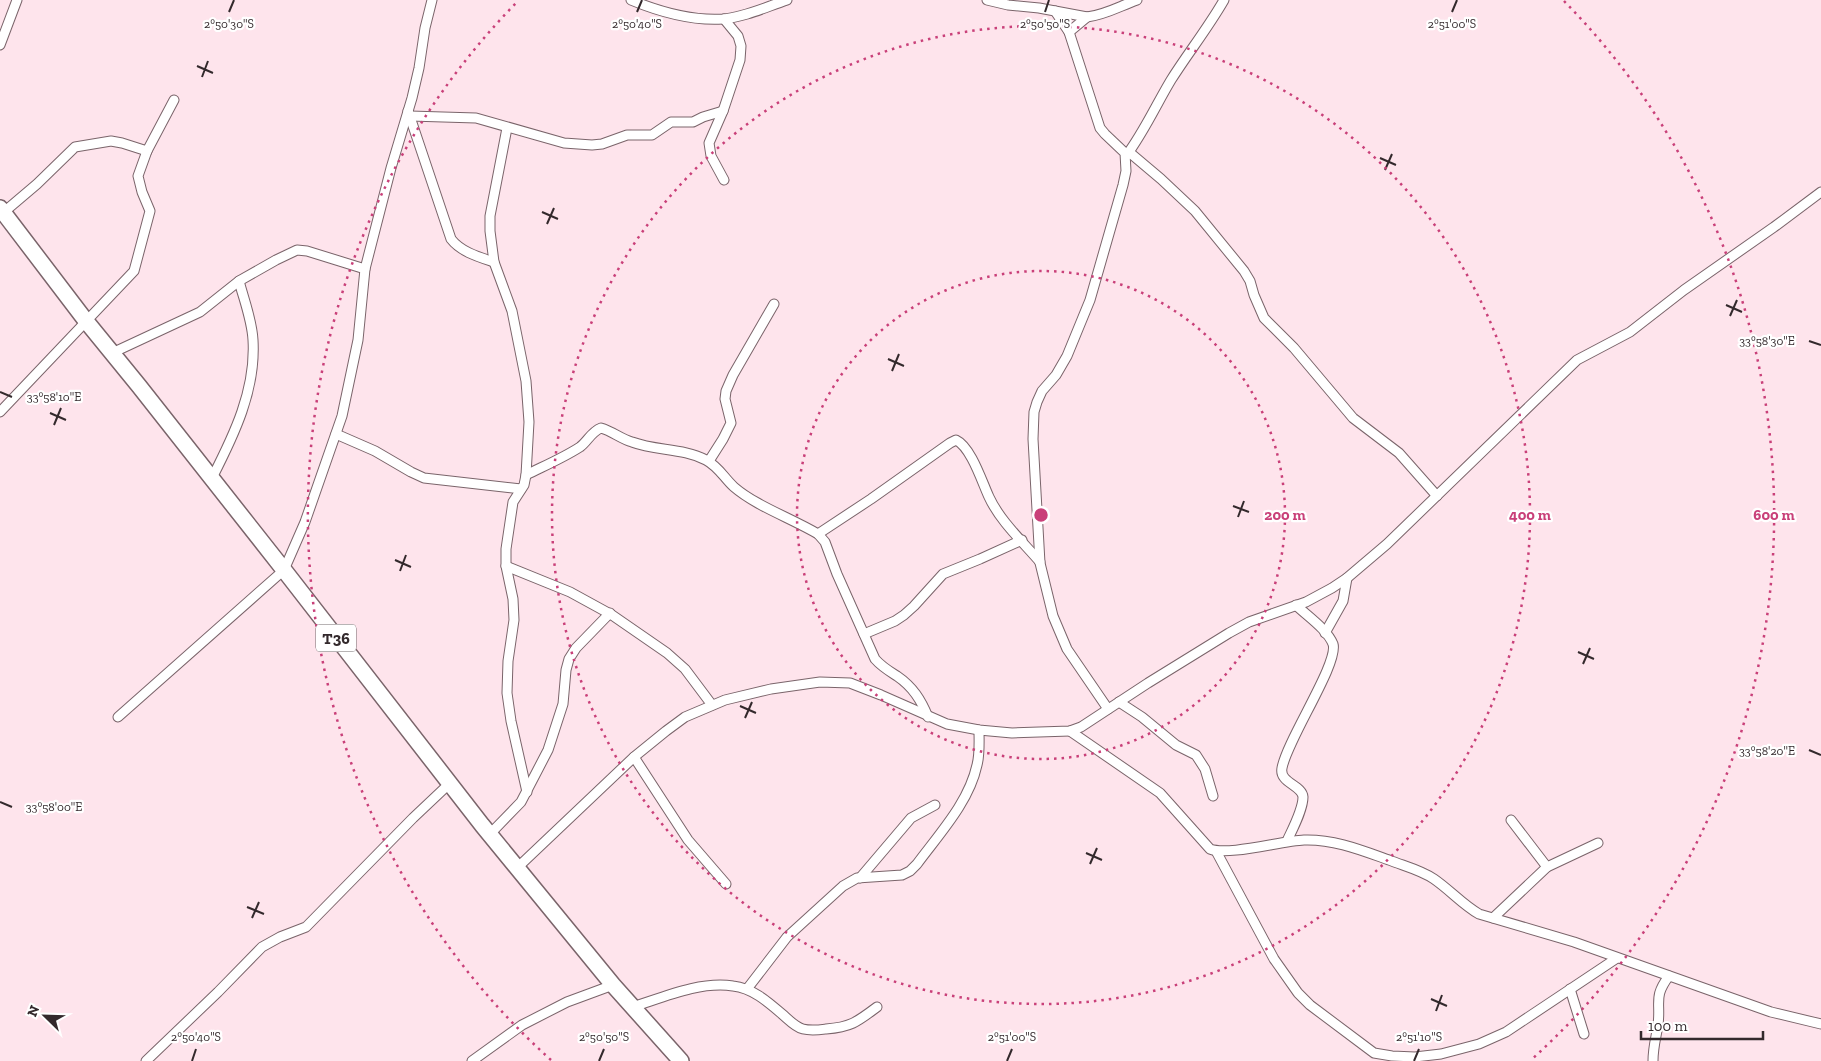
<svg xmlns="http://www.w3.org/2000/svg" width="1821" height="1061" viewBox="0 0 1821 1061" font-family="'Zilla Slab',serif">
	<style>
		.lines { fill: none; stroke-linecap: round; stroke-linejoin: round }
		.street-casing { stroke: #7a646a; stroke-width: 11 }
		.highway-casing { stroke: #7a646a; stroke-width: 18 }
		.street { stroke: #fff; stroke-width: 9 }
		.highway { stroke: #fff; stroke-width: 15 }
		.ticks { fill: none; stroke: #33292c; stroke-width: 2 }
		.ring { fill: none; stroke: #c94079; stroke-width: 2.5; stroke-dasharray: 2.5 5 }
		.labels { text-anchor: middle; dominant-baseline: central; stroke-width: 4.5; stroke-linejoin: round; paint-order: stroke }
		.shield { fill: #fff; stroke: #70696b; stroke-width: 1 }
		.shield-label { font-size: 16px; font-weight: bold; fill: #33292c }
		.ticks-label { font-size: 12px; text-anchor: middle; fill: #33292c; stroke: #fff; stroke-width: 4.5; stroke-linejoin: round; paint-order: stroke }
		.centre { fill: #c94079; stroke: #fff; stroke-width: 2.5 }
		.ring-label { font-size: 15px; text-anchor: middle; font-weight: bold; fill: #c94079; stroke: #fff; stroke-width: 4.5; stroke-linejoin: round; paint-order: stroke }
	</style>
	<rect width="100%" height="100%" fill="#fee4ec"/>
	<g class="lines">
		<g class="street-casing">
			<g id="street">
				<path d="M 631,0 C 660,12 692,21 723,19 C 745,17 766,7 787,0"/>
				<path d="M 987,0 L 1008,5 L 1039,8 L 1087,17 C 1105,15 1120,6 1137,0"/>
				<polyline points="1055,11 1069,32 1100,128 1105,134 1125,153 1126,171 1123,185 1090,300 1067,356 1056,375 1042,391 1037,402 1034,412 1033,439 1040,563 1053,616 1067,649 1108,709"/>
				<polyline points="724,19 738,36 741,46 740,60 723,111 709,143 711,156 724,180"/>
				<polyline points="1069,32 1087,17"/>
				<polyline points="0,45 17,0"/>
				<path d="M 408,111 L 451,239 C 461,252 479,257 494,262"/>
				<polyline points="410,116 476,118 564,143 592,145 602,144 627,135 652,135 671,122 693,122 703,117 723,111"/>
				<polyline points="507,128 490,216 490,231 494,262 512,311 526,381 529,422 526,475 524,485 513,502 506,549 506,566 513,599 514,620 508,661 507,693 511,721 527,792"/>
				<polyline points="1129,152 1161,179 1195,211 1244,271 1250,281 1254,295 1264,318 1294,348 1353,418 1399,453 1437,496"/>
				<path d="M 1126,156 C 1144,132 1156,105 1171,80 C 1188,53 1208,28 1224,0"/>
				<polyline points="4,212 37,184 75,147 111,141 122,143 147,151"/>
				<polyline points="112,353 200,312 239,281 276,260 297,250 307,251 365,269"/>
				<polyline points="0,412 134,271 150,211 142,192 138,176 147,151 174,100"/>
				<polyline points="336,434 375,451 411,472 424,478 521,489"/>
				<polyline points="709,461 723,439 731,423 725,399 726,391 733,375 774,304"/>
				<path d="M 526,475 C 544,466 563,458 580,447 C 588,441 591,432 601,428 C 612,431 621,439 632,442 C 656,451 683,448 706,460 C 719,467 724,478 734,487 C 756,506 791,518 818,534 L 825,542 L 837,574 L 875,659 C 882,667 889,671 897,676 C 913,687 921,700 928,717"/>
				<path d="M 212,478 C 234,435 256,390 253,340 C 252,320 244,300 239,281"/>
				<path d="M 818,534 L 871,499 L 950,443 L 956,440 C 971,447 982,482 989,497 C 1000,521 1023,542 1040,562"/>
				<polyline points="506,566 570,592 612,615 667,653 685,669 712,705"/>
				<polyline points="1325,633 1343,601 1347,578"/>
				<polyline points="864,634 895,621 904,615 914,606 943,574 980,559 1022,540"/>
				<polyline points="1119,702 1142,717 1176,745 1196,755 1205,769 1213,796"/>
				<polyline points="118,717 284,570 305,522 342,416 358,340 365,269 391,168 412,98 419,68 425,28 432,0"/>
				<path d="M 1070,731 L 1160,793 L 1210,849 C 1228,856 1281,841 1304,840 C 1334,839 1361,850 1389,860 C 1404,866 1421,870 1434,879 C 1450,890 1463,905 1479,914 L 1574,942 L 1771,1012 L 1821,1024"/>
				<polyline points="634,757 688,840 726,884"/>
				<polyline points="1511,820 1547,867"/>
				<polyline points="489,835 521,802 548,750 563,704 566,670 569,659 576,648 610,613"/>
				<path d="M 1287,841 C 1292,830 1303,810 1303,797 C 1302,785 1279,783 1282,768 C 1287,740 1339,663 1333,644 C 1327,629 1307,616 1296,605"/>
				<polyline points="1216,851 1274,959 1298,993 1310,1005 1374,1053 1392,1056 1415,1057 1441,1054 1479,1044 1506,1032 1617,958"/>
				<polyline points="517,868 634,757 666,731 685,717 725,700 771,689 820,682 850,683 881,695 947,724 979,730 1012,733 1070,731 1081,727 1148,683 1229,633 1249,622 1306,602 1332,588 1347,578 1387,544 1577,360 1630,332 1684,290 1774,227 1821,192"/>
				<polyline points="860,878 911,818 935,805"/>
				<polyline points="1493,918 1547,867 1598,843"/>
				<path d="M 747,989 L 787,937 L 843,886 L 857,878 L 902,875 L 910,871 L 917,864 C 940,833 969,802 977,765 C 980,754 979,741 979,730"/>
				<polyline points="1570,989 1584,1034"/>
				<path d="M 633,1007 C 664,997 700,981 733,986 C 752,988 767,1001 782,1014 C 788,1019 795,1027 803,1029 C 811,1031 818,1030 826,1029 C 851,1027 857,1022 877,1007"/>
				<polyline points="146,1061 218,992 262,947 280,937 306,927 413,818 449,784"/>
				<polyline points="472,1061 522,1025 567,1002 613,985"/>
				<path d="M 1653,1061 C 1653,1047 1656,1038 1658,1025 C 1661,1002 1653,997 1669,976"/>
			</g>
		</g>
		<g class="highway-casing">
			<polyline id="highway" points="0,208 86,321 139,386 284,570 482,825 613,985 681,1061"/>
		</g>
		<use href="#street" class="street"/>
		<use href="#highway" class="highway"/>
	</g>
	<path class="ticks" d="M 229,12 L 234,0M 637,12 L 642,0M 1045,12 L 1049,0M 1452,12 L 1457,0M 197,66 L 213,73M 202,77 L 208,61M 1380,158 L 1396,165M 1385,170 L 1392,154M 542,212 L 558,219M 547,224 L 554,208M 1726,305 L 1742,312M 1730,316 L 1737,300M 1809,341 L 1821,345M 888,359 L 904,366M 892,371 L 899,354M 0,392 L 12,397M 50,413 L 66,420M 54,425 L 61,408M 1233,506 L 1249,512M 1238,517 L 1244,501M 395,560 L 411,567M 400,571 L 406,555M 1578,652 L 1594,659M 1583,664 L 1590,648M 740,706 L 756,713M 745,718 L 752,702M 1809,750 L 1821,755M 0,802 L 12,807M 1086,853 L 1102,860M 1090,864 L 1097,848M 247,907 L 264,914M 252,918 L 259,902M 1431,999 L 1447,1006M 1436,1011 L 1442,995M 192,1061 L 196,1049M 599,1061 L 604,1049M 1007,1061 L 1012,1049M 1414,1061 L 1419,1049"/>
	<g class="ring">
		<circle cx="1041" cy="515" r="244"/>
		<circle cx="1041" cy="515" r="489"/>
		<path d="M551 1060A733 733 0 0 1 518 1M1564 1A733 733 0 0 1 1531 1060"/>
	</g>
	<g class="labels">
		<rect class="shield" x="316" y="624.5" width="40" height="27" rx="4"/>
		<g class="shield-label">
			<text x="336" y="638">T36</text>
		</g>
	</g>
	<g class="ticks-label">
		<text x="229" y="28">2°50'30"S</text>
		<text x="637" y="28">2°50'40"S</text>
		<text x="1045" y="28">2°50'50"S</text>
		<text x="1452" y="28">2°51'00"S</text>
		<text x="1767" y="345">33°58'30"E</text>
		<text x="54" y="401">33°58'10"E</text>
		<text x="1767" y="755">33°58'20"E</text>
		<text x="54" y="811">33°58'00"E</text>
		<text x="196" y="1041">2°50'40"S</text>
		<text x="604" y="1041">2°50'50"S</text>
		<text x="1012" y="1041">2°51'00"S</text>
		<text x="1419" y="1041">2°51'10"S</text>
	</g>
	<circle cx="1041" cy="515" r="8" class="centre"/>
	<g class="ring-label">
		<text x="1285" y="520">200 m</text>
		<text x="1530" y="520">400 m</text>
		<text x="1774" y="520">600 m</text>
	</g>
	<g transform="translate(45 1016) rotate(293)" stroke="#ffffff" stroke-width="4" paint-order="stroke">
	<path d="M0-4L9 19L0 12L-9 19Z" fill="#33292c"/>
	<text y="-8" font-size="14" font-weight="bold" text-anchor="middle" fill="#33292c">N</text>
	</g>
	<path d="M1641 1031v8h122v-8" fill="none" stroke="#33292c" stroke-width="2.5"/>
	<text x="1648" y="1031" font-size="15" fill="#33292c" stroke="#ffffff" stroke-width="4" paint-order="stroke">100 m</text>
</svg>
